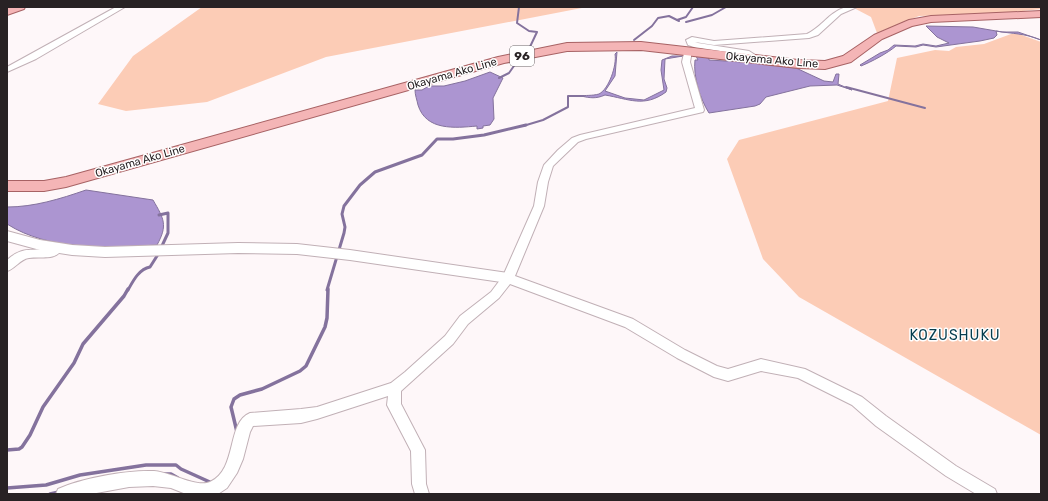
<svg xmlns="http://www.w3.org/2000/svg" width="1048" height="501" viewBox="0 0 1048 501" font-family="Rubik,sans-serif">
	<style>
		.green { fill: #fcccb6 }
		.water { fill: #ac95d1; stroke: #84729d }
		.lines { fill: none; stroke-linecap: round; stroke-linejoin: round }
		.stream-far2 { stroke: #84729d; stroke-width: 2 }
		.stream-far1 { stroke: #84729d; stroke-width: 3 }
		.stream { stroke: #84729d; stroke-width: 3.5 }
		.minor-casing { stroke: #c1b0b6; stroke-width: 2 }
		.tertiary-casing { stroke: #c1b0b6; stroke-width: 2 }
		.primary-casing { stroke: #a76264; stroke-width: 2 }
		.minor { fill: #fff; fill-rule: evenodd }
		.tertiary { fill: #fff; fill-rule: evenodd }
		.primary { fill: #f4b5b6; fill-rule: evenodd }
		.labels { text-anchor: middle; dominant-baseline: central; stroke-width: 3; stroke-linejoin: round; paint-order: stroke }
		.far-street-label { font-size: 11px; fill: #282224; stroke: #fff }
		.shield { fill: #fff; stroke: #686466; stroke-width: 1 }
		.shield-label { font-size: 12px; font-weight: bold; fill: #282224 }
		.neighbourhood-label { font-size: 14px; letter-spacing: 1px; fill: #063d4e; stroke: #fff }
	</style>
	<rect width="100%" height="100%" fill="#fef7f9"/>
	<g class="green">
		<polygon points="202,7 587,7 326,57 207,102 126,111 98,104 133,56"/>
		<polygon points="852,7 1041,7 1041,9 1005,13 919,16 877,33 871,17"/>
		<polygon points="1011,34 1019,34 1041,42 1041,435 799,297 763,259 727,159 739,140 888,101 897,58 935,50 949,51 956,47 984,44"/>
	</g>
	<g class="water">
		<path d="M 926,26 L 973,27 L 1002,32 L 1018,32 L 1041,40 C 1024,33 1013,34 996,31 L 997,35 L 994,38 L 980,41 L 936,47 L 923,45 L 916,47 L 896,46 C 888,53 871,62 861,66 L 860,65 L 880,53 L 888,50 L 894,45 L 915,46 L 923,44 L 936,46 L 949,43 L 937,37 Z"/>
		<path d="M 617,52 L 615,76 L 605,91 L 625,98 L 644,100 L 664,90 L 661,70 L 662,60 L 672,56 L 683,56 L 665,59 L 664,79 L 667,88 L 666,92 C 644,108 629,99 605,95 C 596,99 590,98 581,96 C 585,95 592,96 599,94 C 609,89 617,65 615,54 Z"/>
		<path d="M 696,56 L 709,58 L 709,60 L 758,63 L 796,68 L 824,81 L 833,82 L 836,74 L 839,74 L 838,84 L 852,90 L 837,85 L 810,86 L 766,97 L 760,104 L 755,106 L 709,113 C 700,99 693,76 695,60 L 698,60 Z"/>
		<path d="M 490,72 L 503,78 L 493,98 L 494,119 L 490,125 L 483,126 L 483,128 L 477,129 L 477,126 C 455,128 426,131 418,105 C 417,100 415,95 415,90 L 422,90 L 429,86 L 444,86 L 465,81 Z"/>
		<path d="M 86,190 L 153,200 C 164,219 168,225 157,245 C 109,248 49,251 7,224 L 7,207 C 34,207 60,199 86,190 Z"/>
	</g>
	<g class="lines">
		<g class="stream-far2">
			<polyline points="519,7 517,23 529,31 537,32 528,51"/>
			<polyline points="677,20 686,17 693,7"/>
			<polyline points="686,22 712,15 726,7"/>
			<polyline points="634,40 652,26 658,18 669,16 679,21"/>
			<polyline points="499,78 509,73 516,63 523,58"/>
			<polyline points="846,87 925,108"/>
			<polyline points="523,126 543,120 568,107 568,96 584,96"/>
		</g>
		<g class="stream-far1">
			<polyline points="159,215 168,213 168,233 161,248"/>
			<path d="M 128,290 C 133,281 139,269 150,267 L 157,256"/>
			<polyline points="327,290 344,233 345,227 342,214 344,206 360,185 375,172 422,155 437,139 453,139 484,135 526,125"/>
		</g>
		<g class="stream">
			<polyline points="237,432 231,407 234,399 240,395 262,389 300,371 306,366 325,327 327,318 328,289"/>
			<polyline points="7,450 19,449 22,447 30,435 43,407 74,363 83,344 124,296 128,289"/>
			<polyline points="164,474 171,474 178,478"/>
			<polyline points="7,488 46,485 80,475 146,465 176,465 181,469 212,483"/>
			<polyline points="50,494 59,492"/>
		</g>
		<g class="minor-casing">
			<g id="minor">
				<polygon points="7,7 12,7 8,9"/>
				<polygon points="116,7 125,7 36,59 7,72 7,67"/>
				<path d="M 846,7 L 857,7 L 841,14 L 818,35 L 809,38 L 714,45 L 695,42 L 698,43 L 749,51 L 760,58 L 756,60 L 747,55 L 694,47 L 688,45 L 686,40 L 692,37 L 714,41 L 807,34 C 823,26 828,13 846,7 Z"/>
				<path d="M 685,49 L 688,49 L 692,51 L 690,62 L 704,110 L 703,112 L 586,139 L 578,142 L 553,166 L 548,182 L 544,206 L 515,276 L 633,319 L 685,350 L 717,366 L 728,369 L 761,359 L 805,369 L 862,397 L 886,416 L 956,466 L 995,489 L 997,494 L 976,494 L 946,476 L 876,426 L 852,405 L 798,378 L 761,371 L 728,381 L 714,377 L 677,358 L 625,327 L 510,284 L 499,298 L 468,324 L 453,344 L 401,391 L 401,404 L 425,450 L 426,484 L 429,494 L 415,494 L 412,484 L 411,451 L 387,405 L 388,396 L 317,419 L 301,423 L 253,426 L 250,432 L 243,459 L 237,473 L 227,488 L 218,494 L 186,494 L 171,488 L 153,486 L 129,487 L 91,494 L 56,494 L 58,489 C 82,478 127,470 154,471 C 170,472 197,488 210,482 C 238,469 226,423 250,413 L 301,409 L 317,407 L 391,383 L 405,372 L 445,336 L 460,316 L 491,292 L 503,276 L 534,206 L 538,182 L 544,165 L 558,150 L 572,138 L 580,135 L 695,108 L 682,62 Z"/>
				<path d="M 57,245 L 61,246 L 62,249 C 56,261 40,256 29,258 C 20,259 15,269 7,271 L 7,260 C 22,247 27,251 44,249 C 49,249 53,246 57,245 Z"/>
			</g>
		</g>
		<g class="tertiary-casing">
			<polygon id="tertiary" points="7,231 40,240 72,245 105,247 238,243 297,244 350,250 508,273 513,274 515,278 513,282 508,283 350,260 297,254 238,253 105,257 72,255 40,250 7,241"/>
		</g>
		<g class="primary-casing">
			<g id="primary">
				<polygon points="10,7 25,7 24,9 7,15 7,8"/>
				<polygon points="1041,11 1041,17 931,22 912,26 882,39 851,62 825,69 798,68 641,50 567,51 504,63 66,187 44,191 7,191 7,181 44,181 66,177 498,57 567,43 641,42 798,60 825,61 843,56 874,35 909,20 931,16"/>
			</g>
		</g>
		<use href="#minor" class="minor"/>
		<use href="#tertiary" class="tertiary"/>
		<use href="#primary" class="primary"/>
	</g>
	<g class="labels">
		<g class="far-street-label">
			<text transform="translate(772 60) rotate(5)">Okayama Ako Line</text>
			<text transform="translate(452 74) rotate(-16)">Okayama Ako Line</text>
			<text transform="translate(140 161) rotate(-16)">Okayama Ako Line</text>
		</g>
		<rect class="shield" x="510" y="46" width="24" height="20" rx="3"/>
		<g class="shield-label">
			<text x="522" y="56">96</text>
		</g>
		<g class="neighbourhood-label">
			<text x="955" y="335">KOZUSHUKU</text>
		</g>
	</g>
	<rect width="1048" height="501" fill="none" stroke="#282224" stroke-width="16"/>
</svg>
